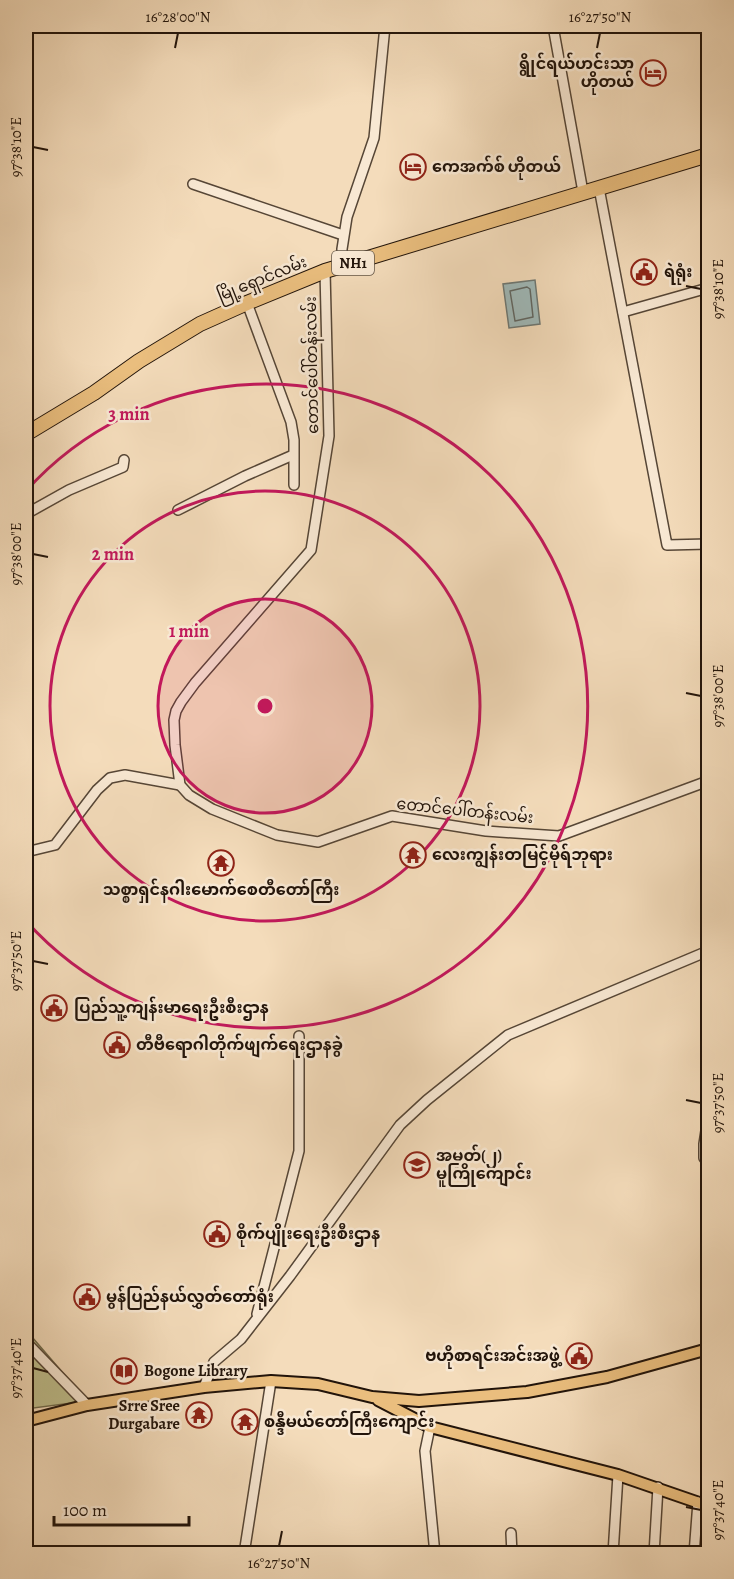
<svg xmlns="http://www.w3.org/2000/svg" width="734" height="1579" viewBox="0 0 734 1579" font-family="Alegreya,'Noto Sans Myanmar',serif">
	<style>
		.green { fill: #bfbf8d; stroke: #706a4c; stroke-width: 1.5 }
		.water { fill: #9fb9b9; stroke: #6d7773; stroke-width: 1.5 }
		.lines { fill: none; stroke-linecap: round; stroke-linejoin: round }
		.shore { stroke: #606662; stroke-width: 1.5 }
		.minor-casing { stroke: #564636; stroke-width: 12 }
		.major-casing { stroke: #22140a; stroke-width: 14 }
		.highway-casing { stroke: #22140a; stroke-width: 16 }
		.minor { stroke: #f8e8d3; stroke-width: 9 }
		.major { stroke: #eabe7e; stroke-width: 10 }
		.highway { stroke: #eabe7e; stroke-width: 14 }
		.ticks { fill: none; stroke: #22140a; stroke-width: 2 }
		.ring { fill: none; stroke: #c2185b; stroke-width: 3 }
		.labels { text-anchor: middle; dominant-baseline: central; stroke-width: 5; stroke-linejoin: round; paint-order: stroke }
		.shield { fill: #f8e8d3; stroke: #625446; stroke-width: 1.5 }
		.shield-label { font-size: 15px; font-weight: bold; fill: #22140a }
		.poi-label { font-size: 16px; font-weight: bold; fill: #22140a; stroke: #f8e8d3; text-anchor: start }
		.street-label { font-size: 16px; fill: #22140a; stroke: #f8e8d3 }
		.centre { fill: #c2185b; stroke: #f8e8d3; stroke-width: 3 }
		.ring-label { font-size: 18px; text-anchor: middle; font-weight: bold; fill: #c2185b; stroke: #f8e8d3; stroke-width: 5; stroke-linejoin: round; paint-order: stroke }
		.neatline { fill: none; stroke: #22140a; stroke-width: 2 }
		.ticks-label { font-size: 15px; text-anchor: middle; fill: #22140a }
	</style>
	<rect width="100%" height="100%" fill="#f4dcbb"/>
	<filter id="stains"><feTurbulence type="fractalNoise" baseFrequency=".00333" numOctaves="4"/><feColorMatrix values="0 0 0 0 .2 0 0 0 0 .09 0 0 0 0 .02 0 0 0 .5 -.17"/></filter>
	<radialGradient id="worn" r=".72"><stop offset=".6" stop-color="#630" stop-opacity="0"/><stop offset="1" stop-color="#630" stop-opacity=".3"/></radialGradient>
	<polygon class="green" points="26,1330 87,1401 26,1409"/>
	<polygon class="water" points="535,280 540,324 509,328 503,284"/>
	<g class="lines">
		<polygon class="shore" points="527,287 530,289 533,317 515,321 510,291"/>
		<g class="minor-casing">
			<g id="minor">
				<polyline points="553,26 583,192"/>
				<polyline points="193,184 343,235"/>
				<polyline points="599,188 667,545 708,544"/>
				<polyline points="342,266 342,249 347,217 374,138 385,26"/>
				<polyline points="325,271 329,436 311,550 195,683 181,702 176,711 174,720 175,745 180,785 189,795 212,809 277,835 318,842 392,816 486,831 559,836 708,781"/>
				<polyline points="247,303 291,422 294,440 294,485"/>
				<polyline points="623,312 708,288"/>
				<polyline points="178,510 245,476 293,455"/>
				<polyline points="26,514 69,490 123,467 124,460"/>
				<polyline points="26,852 55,845 97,790 110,778 125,775 180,785"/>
				<polyline points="708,1118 704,1144 704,1158 708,1158"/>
				<polyline points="257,1314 299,1151 299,1036"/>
				<polyline points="26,1342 87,1405"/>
				<polyline points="204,1387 214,1362 241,1339 290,1276 400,1125 427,1100 508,1035 708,951"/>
				<polyline points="430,1427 425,1451 435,1554"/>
				<polyline points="511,1533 512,1554"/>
				<polyline points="244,1554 271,1381"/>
				<polyline points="613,1554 618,1475"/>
				<polyline points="654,1554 658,1487"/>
				<polyline points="694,1554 698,1502"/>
			</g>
		</g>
		<g class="major-casing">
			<g id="major">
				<polyline points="378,1400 430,1427 618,1475 708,1506"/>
				<polyline points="26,1421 87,1405 204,1387 271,1381 318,1384 372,1397 419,1401 527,1392 607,1377 708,1349"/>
			</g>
		</g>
		<g class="highway-casing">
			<polyline id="highway" points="26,434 94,393 139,361 200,324 247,303 325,271 708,155"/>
		</g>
		<use href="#minor" class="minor"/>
		<use href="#major" class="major"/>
		<use href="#highway" class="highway"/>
	</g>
	<path class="ticks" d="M 175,48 L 178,33M 597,48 L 600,33M 33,147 L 48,150M 686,286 L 701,289M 33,554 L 48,557M 686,693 L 701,696M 33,961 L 48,964M 686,1100 L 701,1103M 33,1368 L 48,1372M 686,1507 L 701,1510M 279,1546 L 282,1531"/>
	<circle cx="265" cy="706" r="107" fill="#c2185b" fill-opacity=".12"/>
	<g class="ring">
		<circle cx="265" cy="706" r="107"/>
		<circle cx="265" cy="706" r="215"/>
		<path d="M26 491A322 322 0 1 1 26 921"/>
	</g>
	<defs>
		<g id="hotel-ring" transform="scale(1.35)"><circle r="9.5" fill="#f8e8d3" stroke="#8f2418" stroke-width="1.5"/><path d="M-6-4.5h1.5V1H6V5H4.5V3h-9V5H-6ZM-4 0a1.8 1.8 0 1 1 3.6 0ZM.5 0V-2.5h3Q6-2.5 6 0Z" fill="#8f2418"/></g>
		<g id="civic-ring" transform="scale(1.35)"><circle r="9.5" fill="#f8e8d3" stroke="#8f2418" stroke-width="1.5"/><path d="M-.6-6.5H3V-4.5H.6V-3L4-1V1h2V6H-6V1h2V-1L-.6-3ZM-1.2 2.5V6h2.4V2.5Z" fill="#8f2418"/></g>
		<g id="temple-ring" transform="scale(1.35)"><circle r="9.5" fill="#f8e8d3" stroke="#8f2418" stroke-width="1.5"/><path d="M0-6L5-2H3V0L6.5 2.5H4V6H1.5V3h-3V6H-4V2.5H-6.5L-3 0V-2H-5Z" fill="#8f2418"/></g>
		<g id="school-ring" transform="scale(1.35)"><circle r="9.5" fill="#f8e8d3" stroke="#8f2418" stroke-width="1.5"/><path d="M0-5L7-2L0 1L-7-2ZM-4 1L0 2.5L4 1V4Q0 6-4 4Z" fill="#8f2418"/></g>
		<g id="library-ring" transform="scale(1.35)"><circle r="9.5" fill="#f8e8d3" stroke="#8f2418" stroke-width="1.5"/><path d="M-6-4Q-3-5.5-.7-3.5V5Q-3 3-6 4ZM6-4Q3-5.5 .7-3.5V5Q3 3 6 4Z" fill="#8f2418"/></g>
	</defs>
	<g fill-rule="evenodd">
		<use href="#hotel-ring" x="653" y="73"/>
		<use href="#hotel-ring" x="413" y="167"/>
		<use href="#civic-ring" x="644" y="272"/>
		<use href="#temple-ring" x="413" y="855"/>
		<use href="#temple-ring" x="221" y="863"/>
		<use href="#civic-ring" x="54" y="1008"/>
		<use href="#civic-ring" x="117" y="1045"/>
		<use href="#school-ring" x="417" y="1165"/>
		<use href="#civic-ring" x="217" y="1234"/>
		<use href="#civic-ring" x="87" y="1297"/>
		<use href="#civic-ring" x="579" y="1356"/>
		<use href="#library-ring" x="124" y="1371"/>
		<use href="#temple-ring" x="199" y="1415"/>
		<use href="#temple-ring" x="245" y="1422"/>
	</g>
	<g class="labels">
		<rect class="shield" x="332" y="251" width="42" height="24" rx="4.5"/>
		<g class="shield-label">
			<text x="353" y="263">NH1</text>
		</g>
		<g class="poi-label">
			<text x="634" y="64" text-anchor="end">ရွိုင်ရယ်ဟင်းသာ<tspan x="634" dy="18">ဟိုတယ်</tspan></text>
			<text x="432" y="167">ကေအက်စ် ဟိုတယ်</text>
			<text x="664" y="272">ရဲရုံး</text>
			<text x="432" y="855">လေးကျွန်းတမြင့်မိုရ်ဘုရား</text>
			<text x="221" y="890" text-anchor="middle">သစ္စာရှင်နဂါးမောက်စေတီတော်ကြီး</text>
			<text x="74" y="1008">ပြည်သူ့ကျန်းမာရေးဦးစီးဌာန</text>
			<text x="136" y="1045">တီဗီရောဂါတိုက်ဖျက်ရေးဌာနခွဲ</text>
			<text x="436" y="1156">အမှတ်(၂)<tspan x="436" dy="18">မူကြိုကျောင်း</tspan></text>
			<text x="236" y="1234">စိုက်ပျိုးရေးဦးစီးဌာန</text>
			<text x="106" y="1297">မွန်ပြည်နယ်လွှတ်တော်ရုံး</text>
			<text x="560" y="1356" text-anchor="end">ဗဟိုစာရင်းအင်းအဖွဲ့</text>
			<text x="144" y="1371">Bogone Library</text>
			<text x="180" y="1406" text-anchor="end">Srre Sree<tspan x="180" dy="18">Durgabare</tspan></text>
			<text x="264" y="1422">စန္ဒီမယ်တော်ကြီးကျောင်း</text>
		</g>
		<g class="street-label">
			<text transform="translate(262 279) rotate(-22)">မြို့ရှောင်လမ်း</text>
			<text transform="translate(312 365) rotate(-91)">တောင်ပေါ်တန်းလမ်း</text>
			<text transform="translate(465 811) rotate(6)">တောင်ပေါ်တန်းလမ်း</text>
		</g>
	</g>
	<circle cx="265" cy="706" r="9" class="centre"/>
	<g class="ring-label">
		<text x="129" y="420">3 min</text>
		<text x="113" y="560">2 min</text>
		<text x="189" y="637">1 min</text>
	</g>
	<rect width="734" height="1579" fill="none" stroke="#f4dcbb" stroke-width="66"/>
	<path d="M54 1516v9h135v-9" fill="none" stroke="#22140a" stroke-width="3"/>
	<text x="63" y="1516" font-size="18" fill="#22140a" stroke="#f8e8d3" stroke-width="4.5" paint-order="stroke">100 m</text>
	<rect x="33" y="33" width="668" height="1513" class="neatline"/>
	<g class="ticks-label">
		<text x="178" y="22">16°28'00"N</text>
		<text x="600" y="22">16°27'50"N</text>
		<text transform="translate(16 147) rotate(-90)" y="5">97°38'10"E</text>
		<text transform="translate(718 289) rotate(-90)" y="5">97°38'10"E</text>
		<text transform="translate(16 554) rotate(-90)" y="5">97°38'00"E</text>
		<text transform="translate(718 696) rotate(-90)" y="5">97°38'00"E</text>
		<text transform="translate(16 961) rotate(-90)" y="5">97°37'50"E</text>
		<text transform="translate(718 1103) rotate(-90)" y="5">97°37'50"E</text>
		<text transform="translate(16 1368) rotate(-90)" y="5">97°37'40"E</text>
		<text transform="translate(718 1510) rotate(-90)" y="5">97°37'40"E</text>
		<text x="279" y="1568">16°27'50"N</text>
	</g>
	<rect width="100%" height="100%" filter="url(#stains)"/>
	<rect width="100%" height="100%" fill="url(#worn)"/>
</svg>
